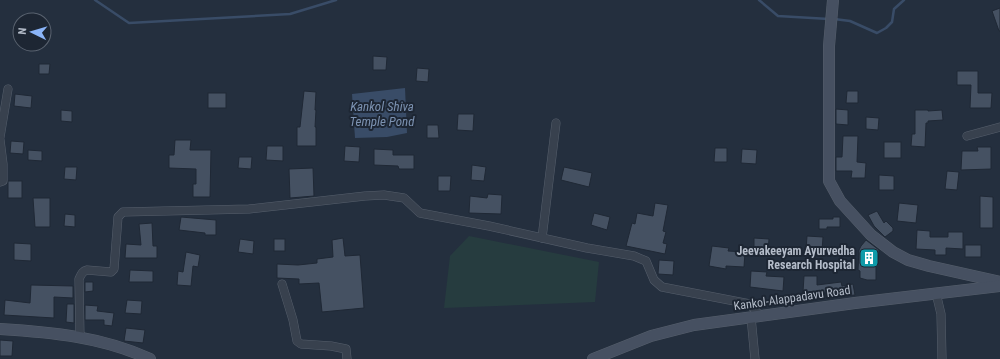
<svg xmlns="http://www.w3.org/2000/svg" width="1000" height="359" viewBox="0 0 1000 359" font-family="'Roboto Condensed',sans-serif">
	<style>
		.green { fill: #263c3f }
		.water { fill: #394c67 }
		.lines { fill: none; stroke-linecap: round; stroke-linejoin: round }
		.stream { stroke: #394c67; stroke-width: 2.5 }
		.building { fill: #455162; stroke: #1f2835 }
		.minor-casing { stroke: #565f6c; stroke-width: 9 }
		.secondary-casing { stroke: #565f6c; stroke-width: 12 }
		.minor { stroke: #38414e; stroke-width: 8 }
		.secondary { stroke: #465061; stroke-width: 11 }
		.labels { text-anchor: middle; dominant-baseline: central; stroke-width: 4; stroke-linejoin: round; paint-order: stroke }
		.poi-label { font-size: 12px; font-weight: bold; fill: #b4bcc9; stroke: #1d2633; text-anchor: end }
		.street-label { font-size: 12px; fill: #b4bcc9; stroke: #1d2633 }
		.water-label { font-size: 13px; font-style: italic; fill: #7c92b1; stroke: #1d2633 }
	</style>
	<rect width="100%" height="100%" fill="#242f3e"/>
	<polygon class="green" points="469,236 599,262 595,302 444,308 450,256"/>
	<polygon class="water" points="405,88 407,133 387,137 355,138 352,94"/>
	<g class="lines">
		<g class="stream">
			<polyline points="95,0 129,23 290,14 336,0"/>
			<polyline points="759,0 778,16 829,19"/>
			<polyline points="834,19 850,21 877,33 886,28 892,22 894,9 904,0"/>
		</g>
	</g>
	<g class="building">
		<polygon points="1000,8 1000,31 999,31 992,11"/>
		<polygon points="373,56 387,57 386,70 373,70"/>
		<polygon points="39,64 50,64 49,74 39,74"/>
		<polygon points="417,68 429,69 428,82 416,81"/>
		<polygon points="957,71 978,71 978,93 992,93 991,108 970,108 971,85 957,85"/>
		<polygon points="304,91 316,92 315,110 316,110 315,127 316,127 316,146 297,146 297,127 300,127"/>
		<polygon points="847,91 858,91 858,103 846,103"/>
		<rect x="208" y="93" width="18" height="15"/>
		<polygon points="15,94 32,96 31,108 14,106"/>
		<polygon points="836,109 848,110 848,125 836,124"/>
		<polygon points="61,110 72,111 72,122 61,121"/>
		<polygon points="915,110 928,110 928,111 942,110 943,120 928,121 928,123 926,123 925,147 911,146 912,134 915,134"/>
		<polygon points="458,114 474,114 473,131 457,130"/>
		<polygon points="866,117 879,118 878,130 866,129"/>
		<polygon points="427,125 438,125 439,138 427,138"/>
		<polygon points="843,136 858,136 857,162 866,163 865,178 851,178 852,171 836,171 836,157 842,157"/>
		<polygon points="175,140 191,140 190,150 211,150 210,197 193,197 193,184 196,184 196,169 169,168 169,155 174,155"/>
		<polygon points="11,141 24,142 23,154 10,153"/>
		<rect x="884" y="142" width="17" height="16"/>
		<polygon points="267,146 283,146 283,161 266,160"/>
		<polygon points="345,146 360,147 359,162 344,161"/>
		<polygon points="977,147 991,147 991,169 961,170 962,151 978,151"/>
		<polygon points="715,148 727,148 727,162 714,162"/>
		<polygon points="374,149 393,150 393,155 414,155 414,169 399,169 398,166 374,165"/>
		<polygon points="742,149 757,150 756,164 741,163"/>
		<polygon points="28,150 42,151 42,161 28,160"/>
		<polygon points="239,157 252,157 251,169 238,168"/>
		<polygon points="472,165 486,167 484,181 471,180"/>
		<polygon points="65,167 77,167 76,180 64,179"/>
		<polygon points="564,167 592,173 589,187 561,180"/>
		<polygon points="313,168 314,196 290,198 289,169"/>
		<polygon points="947,171 959,172 957,190 945,189"/>
		<polygon points="879,175 894,176 894,190 879,190"/>
		<polygon points="438,176 451,176 450,191 438,191"/>
		<rect x="8" y="181" width="14" height="17"/>
		<polygon points="488,194 502,195 501,214 469,213 470,196 487,198"/>
		<polygon points="980,196 993,197 993,228 980,228"/>
		<polygon points="33,198 50,198 50,227 35,227"/>
		<polygon points="655,203 668,205 663,231 666,232 663,243 667,244 665,254 626,246 632,223 635,224 637,213 653,216"/>
		<polygon points="899,203 918,205 916,223 897,221"/>
		<polygon points="877,211 884,223 886,221 893,228 893,231 885,237 874,226 868,215"/>
		<polygon points="594,213 610,217 607,230 591,225"/>
		<polygon points="65,214 75,215 75,227 64,226"/>
		<polygon points="181,217 216,220 216,235 205,235 205,233 179,230"/>
		<polygon points="833,217 840,217 840,227 827,227 827,229 819,229 819,219 833,219"/>
		<polygon points="152,223 153,246 157,246 157,258 125,258 126,244 141,245 139,224"/>
		<polygon points="917,230 930,231 930,237 948,237 948,232 963,232 963,249 946,248 946,255 935,255 935,250 916,249"/>
		<polygon points="807,236 823,237 822,251 806,250"/>
		<polygon points="343,238 345,256 360,255 364,308 322,312 319,283 299,284 299,279 277,278 277,264 298,265 317,263 317,259 333,257 332,240"/>
		<polygon points="754,238 769,239 768,252 754,252"/>
		<polygon points="240,239 254,241 253,254 238,252"/>
		<rect x="274" y="239" width="11" height="12"/>
		<polygon points="866,240 879,250 878,264 876,264 876,280 867,280 860,278 860,271 858,270 859,250 861,246"/>
		<polygon points="14,243 31,244 31,261 14,260"/>
		<rect x="965" y="245" width="16" height="12"/>
		<polygon points="712,246 729,248 728,251 745,252 744,267 726,266 726,269 709,266"/>
		<polygon points="186,252 200,255 198,267 193,266 191,286 177,285 178,271 183,272"/>
		<polygon points="659,260 674,261 673,275 658,274"/>
		<polygon points="130,270 153,271 153,282 129,282"/>
		<polygon points="751,271 767,272 766,276 784,277 783,291 750,287"/>
		<polygon points="804,276 817,276 817,285 841,282 842,286 853,284 855,295 827,297 827,293 803,292"/>
		<polygon points="85,282 93,282 93,291 85,292"/>
		<polygon points="31,285 73,286 73,298 54,297 54,318 4,315 5,300 30,303"/>
		<polygon points="127,300 142,301 141,314 125,313"/>
		<polygon points="67,304 74,304 74,323 66,322"/>
		<polygon points="85,305 98,306 97,311 114,313 112,326 104,325 104,320 85,320"/>
		<polygon points="126,328 145,330 143,343 124,341"/>
		<polygon points="0,340 13,341 12,356 0,356"/>
	</g>
	<g class="lines">
		<g class="minor-casing">
			<g id="minor">
				<polyline points="967,136 1000,127"/>
				<polyline points="0,137 8,89"/>
				<polyline points="0,140 3,164 3,181 0,182"/>
				<polyline points="542,238 556,123"/>
				<polyline points="282,284 293,320 297,341 301,344 331,346 346,349 347,359"/>
				<polyline points="936,293 941,314 942,359"/>
				<polyline points="751,317 755,359"/>
				<path d="M 80,338 L 79,279 C 81,275 82,271 87,270 L 111,272 L 114,269 L 118,217 L 123,212 L 249,209 L 365,196 L 384,195 L 404,198 L 420,213 L 489,226 L 587,248 L 634,256 L 646,261 L 654,280 L 662,287 L 750,304 L 760,316"/>
			</g>
		</g>
		<g class="secondary-casing">
			<g id="secondary">
				<polyline points="833,0 829,46 829,181 840,201 871,235 893,252 908,260 929,266 1000,282"/>
				<path d="M 0,329 C 51,332 103,337 150,359"/>
				<polyline points="593,359 651,336 694,325 855,303 1000,286"/>
			</g>
		</g>
		<use href="#minor" class="minor"/>
		<use href="#secondary" class="secondary"/>
	</g>
	<defs>
		<g id="building-square" transform="scale(1)"><rect x="-9" y="-9" width="18" height="18" rx="4" fill="#0f9aa8" stroke="#1d2633"/><path d="M-4-6H4V6H1V3H-1V6H-4ZM-2.5-4.3h1.7v1.8h-1.7ZM.8-4.3h1.7v1.8H.8ZM-2.5-1h1.7V.8h-1.7ZM.8-1h1.7V.8H.8Z" fill="#fff"/></g>
	</defs>
	<g fill-rule="evenodd">
		<use href="#building-square" x="869" y="258"/>
	</g>
	<g class="labels">
		<g class="poi-label">
			<text x="855" y="251">Jeevakeeyam Ayurvedha<tspan x="855" dy="14">Research Hospital</tspan></text>
		</g>
		<g class="street-label">
			<text transform="translate(792 298) rotate(-8)">Kankol-Alappadavu Road</text>
		</g>
		<g class="water-label">
			<text x="382" y="106">Kankol Shiva<tspan x="382" dy="15">Temple Pond</tspan></text>
		</g>
	</g>
	<g transform="translate(32 32) rotate(275)"><circle r="19" fill="#1d2633" stroke="#59626f"/>
	<path d="M0-3L7 15L0 10L-7 15Z" fill="#8ab4f8"/>
	<text y="-6" font-size="11" font-weight="bold" text-anchor="middle" fill="#b4bcc9">N</text>
	</g>
</svg>
